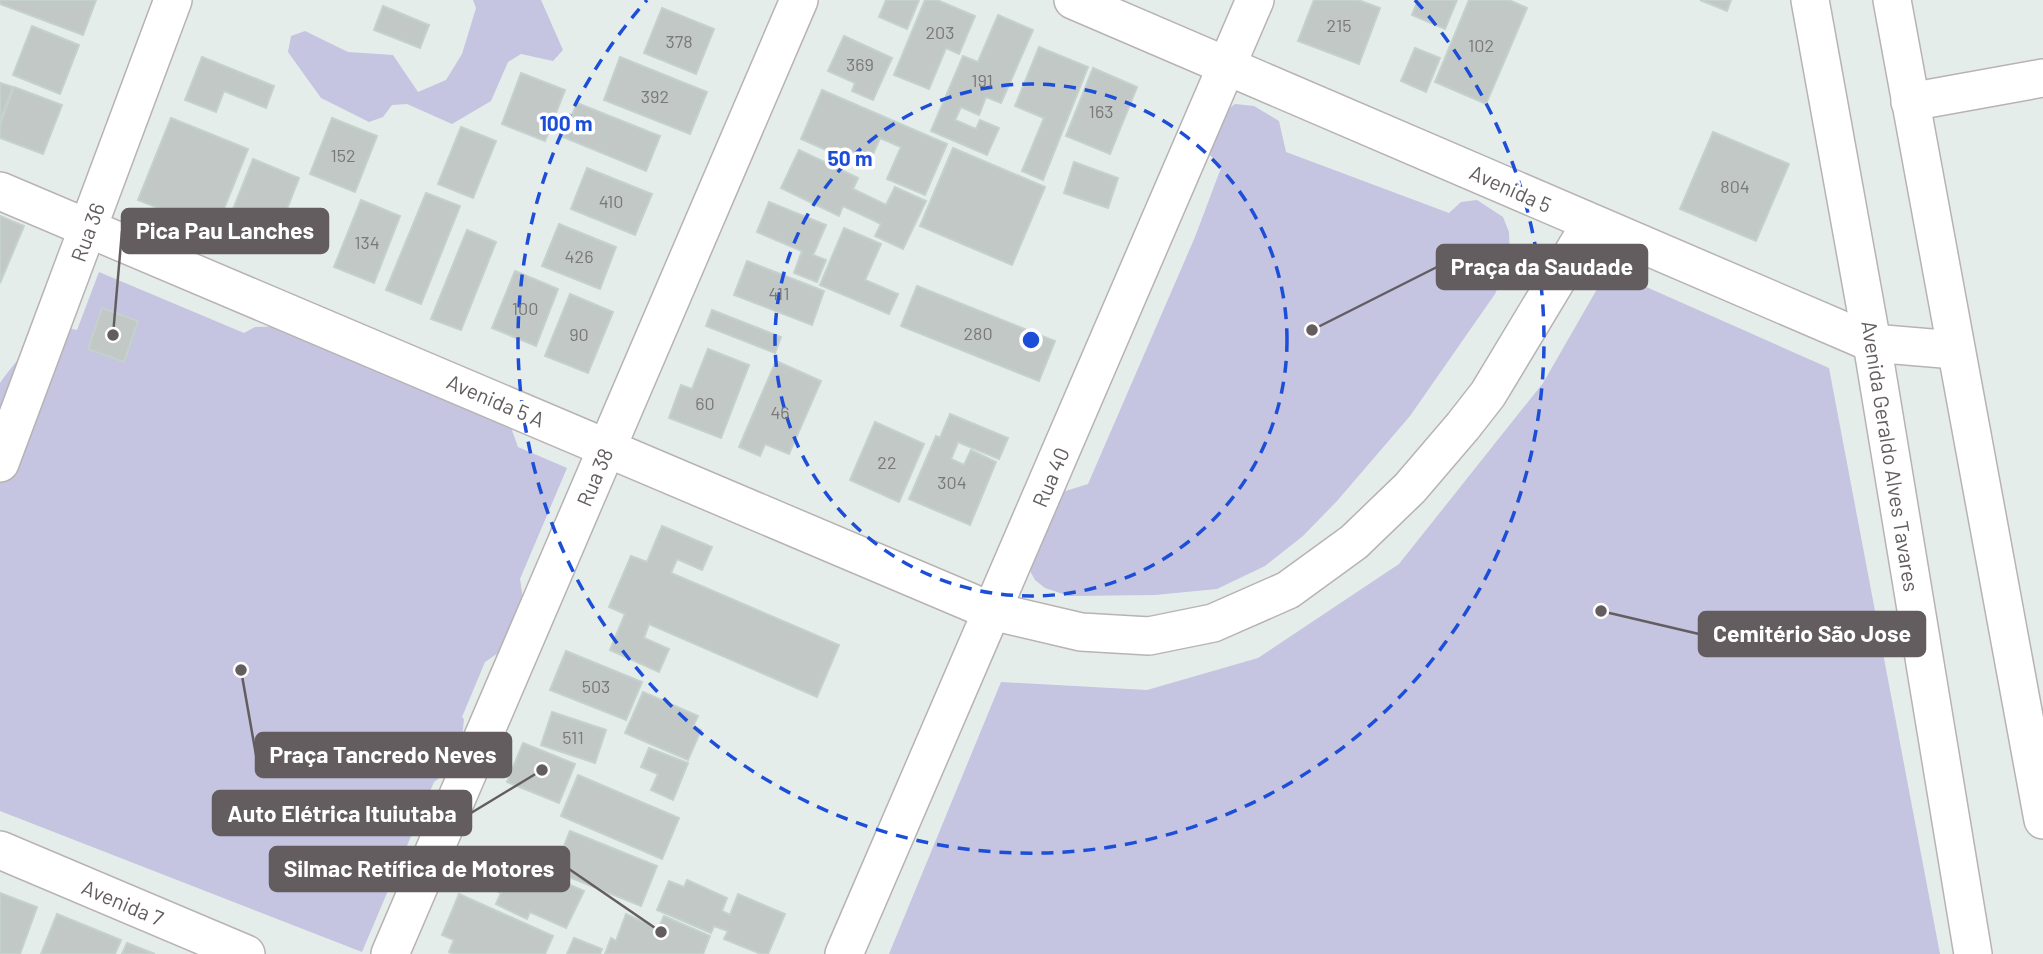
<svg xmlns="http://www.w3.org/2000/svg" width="2043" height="954" viewBox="0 0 2043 954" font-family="Barlow,sans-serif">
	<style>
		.green { fill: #c5c4e1 }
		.building { fill: #c1c8c6; stroke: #c4d1cd; stroke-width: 2 }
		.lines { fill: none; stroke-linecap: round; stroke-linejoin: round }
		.minor-casing { stroke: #b8b2b4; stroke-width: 40 }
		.minor { stroke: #fff; stroke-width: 37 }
		.ring { fill: none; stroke: #1d4ed8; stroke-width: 3.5; stroke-dasharray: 12 9 }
		.labels { text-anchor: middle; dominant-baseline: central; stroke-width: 7; stroke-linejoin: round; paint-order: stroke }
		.number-label { font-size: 18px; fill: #7a7879 }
		.street-label { font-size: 21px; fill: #635d5f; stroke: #fff }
		.centre { fill: #1d4ed8; stroke: #fff; stroke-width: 3.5 }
		.ring-label { font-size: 21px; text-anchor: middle; font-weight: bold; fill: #1d4ed8; stroke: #fff; stroke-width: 7; stroke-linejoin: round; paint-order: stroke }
		.leader { fill: none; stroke: #635d5f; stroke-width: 2.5 }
		.callout-dot { fill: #635d5f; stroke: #fff; stroke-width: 2.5 }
		.callout { fill: #635d5f; stroke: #635d5f; stroke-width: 2.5 }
		.callout-label { font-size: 23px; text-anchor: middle; font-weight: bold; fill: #fff }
	</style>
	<rect width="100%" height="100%" fill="#e5edeb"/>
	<g class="green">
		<polygon points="473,0 541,0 563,50 553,61 521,54 508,62 491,101 452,124 407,104 392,105 383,117 369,122 321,98 288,52 291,36 305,31 348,52 393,55 418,92 446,80 462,54 476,8"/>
		<polygon points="1235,104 1254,106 1279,121 1286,152 1449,213 1461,202 1477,200 1503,217 1509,232 1510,261 1495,294 1410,416 1337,501 1303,536 1265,566 1217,589 1155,595 1069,596 1045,588 1035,580 1030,571 1043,525 1059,493 1088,484 1195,237 1221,168 1206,150 1220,115"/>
		<polygon points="1608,270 1829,368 1940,954 889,954 1001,682 1147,690 1258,658 1399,564 1543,383"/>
		<path d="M 99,272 L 244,333 L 255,327 L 289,326 L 509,422 L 518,447 L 567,468 L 520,579 L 526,620 L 511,644 L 485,662 L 462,717 L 464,719 L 461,748 L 445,774 L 434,782 L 362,952 L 0,811 L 0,383 C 15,362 34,338 60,330 C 65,328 72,329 77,330 Z"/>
	</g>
	<g class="building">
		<polygon points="0,0 96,0 83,35 0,4"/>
		<polygon points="886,0 919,0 907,29 879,17"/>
		<polygon points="925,0 937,0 975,16 959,54 946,48 929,89 894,75"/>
		<polygon points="1314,0 1358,0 1380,8 1359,64 1298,41"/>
		<polygon points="1418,0 1457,0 1445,29 1412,15"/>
		<polygon points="1469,0 1509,0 1527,8 1486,104 1435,82"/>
		<polygon points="1700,0 1731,0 1727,11"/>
		<polygon points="383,6 429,25 420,48 374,30"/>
		<polygon points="662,8 714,29 696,74 644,53"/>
		<polygon points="998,15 1033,30 1001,103 986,97 979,115 961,107 955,120 976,129 980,120 999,128 987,155 931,131 963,56 978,62"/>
		<polygon points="32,26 79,45 60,94 13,75"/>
		<polygon points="844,36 892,58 873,100 852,91 855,83 828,71"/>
		<polygon points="1039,47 1088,67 1043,180 1022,171 1044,118 1015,106"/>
		<polygon points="1415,48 1440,58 1426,92 1401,81"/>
		<polygon points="202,57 274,86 266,108 224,91 216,112 185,100"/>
		<polygon points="620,57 707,92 690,134 604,100"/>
		<polygon points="1093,68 1137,87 1110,154 1066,136"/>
		<polygon points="521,73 565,90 545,141 502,124"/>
		<polygon points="0,83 13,87 0,121"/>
		<polygon points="14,87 62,105 43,154 0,138 0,125"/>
		<polygon points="822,90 947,144 925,195 887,179 901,147 880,138 867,168 801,139"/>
		<polygon points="577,103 660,136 646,171 563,137"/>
		<polygon points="171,118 248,149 215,231 138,200"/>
		<polygon points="332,118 377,136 355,192 310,174"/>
		<polygon points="461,127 496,141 473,198 438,184"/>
		<polygon points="1713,132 1789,164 1756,241 1680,209"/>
		<polygon points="953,148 1045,187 1012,265 920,226"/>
		<polygon points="799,150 858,178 853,189 886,205 895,187 926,201 903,249 875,236 881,224 873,220 843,206 839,216 781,188"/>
		<polygon points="253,159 299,178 273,245 226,227"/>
		<polygon points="1074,162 1118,178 1108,208 1064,193"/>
		<polygon points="587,168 652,194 635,235 571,209"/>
		<polygon points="426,193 460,206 421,304 386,290"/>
		<polygon points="361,200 400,216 374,283 334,267"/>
		<polygon points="769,202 826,225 813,255 826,260 817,282 794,273 802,251 757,232"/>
		<polygon points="0,216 24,226 0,283"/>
		<polygon points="559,224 616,247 600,289 542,266"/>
		<polygon points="844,228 881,244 865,280 898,294 889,314 820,285"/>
		<polygon points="467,230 496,242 461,330 431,319"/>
		<polygon points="747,261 824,291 812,325 734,295"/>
		<polygon points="515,271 558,289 536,346 492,328"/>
		<polygon points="917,286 1055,341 1039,381 901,326"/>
		<polygon points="570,294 613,312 588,373 545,356"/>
		<polygon points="102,308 138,321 124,362 88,349"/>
		<polygon points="712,310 781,337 775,353 706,326"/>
		<polygon points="708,349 749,365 721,438 669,418 681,385 692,389"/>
		<polygon points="776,361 821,381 789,454 765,444 760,456 739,447"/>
		<polygon points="950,414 1008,438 999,459 958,442 951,459 964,465 971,450 996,462 970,525 909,499 936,436 940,438"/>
		<polygon points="875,422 924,444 899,502 850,480"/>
		<polygon points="662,526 712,547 702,570 677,559 671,573 839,645 817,697 649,624 644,638 669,649 659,672 610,650 625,614 609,607 631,556 647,562"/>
		<polygon points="566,651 642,682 626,720 550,690"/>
		<polygon points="643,692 698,716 693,726 701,730 688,760 625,733"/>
		<polygon points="552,712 606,730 595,763 541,745"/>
		<polygon points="523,743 575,764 559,803 507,782"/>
		<polygon points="649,748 688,763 673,800 651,790 658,774 641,767"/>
		<polygon points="578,775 679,818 662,859 561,816"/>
		<polygon points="570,831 657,866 641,906 554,871"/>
		<polygon points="489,860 510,869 514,860 584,891 566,928 530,912 527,919 496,904 501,893 479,883"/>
		<polygon points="687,880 727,898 722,911 730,915 738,894 785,914 768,954 761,954 724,939 728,931 714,926 711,933 657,910 669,881 684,887"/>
		<polygon points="0,893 37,907 20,954 0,954"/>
		<polygon points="459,894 553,936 545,954 453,954 449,952 454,940 442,935"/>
		<polygon points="57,914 121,940 115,954 41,954"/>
		<polygon points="626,914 658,929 664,916 710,936 703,954 605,954 611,938 616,941"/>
		<polygon points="574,938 602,949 600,954 567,954"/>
		<polygon points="127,943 155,954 122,954"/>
	</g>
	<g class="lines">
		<g class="minor-casing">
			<g id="minor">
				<polyline points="1073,0 1872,343 1955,350"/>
				<polyline points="1810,0 1872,343 1973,954"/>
				<polyline points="1892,0 2043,820"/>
				<polyline points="1910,102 2043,78"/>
				<polyline points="0,191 991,611 1081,632 1149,636 1213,623 1288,590 1354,542 1410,488 1463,426 1488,394 1591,223"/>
				<polyline points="0,463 173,0"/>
				<polyline points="0,850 246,954"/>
				<polyline points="390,954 799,0"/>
				<polyline points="844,954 1255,0"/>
			</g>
		</g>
		<use href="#minor" class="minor"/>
	</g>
	<g class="ring">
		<circle cx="1031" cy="340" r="256"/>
		<path d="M1415 0A513 513 0 1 1 647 0"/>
	</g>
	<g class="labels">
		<g class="number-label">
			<text x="1339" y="25">215</text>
			<text x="940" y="32">203</text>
			<text x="679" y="41">378</text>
			<text x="1481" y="45">102</text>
			<text x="860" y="64">369</text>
			<text x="982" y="80">191</text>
			<text x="655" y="96">392</text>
			<text x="1101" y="111">163</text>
			<text x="343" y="155">152</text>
			<text x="1735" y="186">804</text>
			<text x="611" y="201">410</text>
			<text x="367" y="242">134</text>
			<text x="579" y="256">426</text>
			<text x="779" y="293">411</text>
			<text x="525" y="308">100</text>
			<text x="978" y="333">280</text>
			<text x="579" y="334">90</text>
			<text x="705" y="403">60</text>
			<text x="780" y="412">46</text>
			<text x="887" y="462">22</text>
			<text x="952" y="482">304</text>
			<text x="596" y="686">503</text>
			<text x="573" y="737">511</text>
		</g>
		<g class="street-label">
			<text transform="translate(1511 188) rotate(24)">Avenida 5</text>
			<text transform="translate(87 232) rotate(-70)">Rua 36</text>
			<text transform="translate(496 400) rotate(23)">Avenida 5 A</text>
			<text transform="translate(1891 456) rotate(81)">Avenida Geraldo Alves Tavares</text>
			<text transform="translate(594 477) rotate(-67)">Rua 38</text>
			<text transform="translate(1050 477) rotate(-67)">Rua 40</text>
			<text transform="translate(123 902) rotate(23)">Avenida 7</text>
		</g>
	</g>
	<circle cx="1031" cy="340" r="10" class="centre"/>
	<g class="ring-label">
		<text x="566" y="131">100 m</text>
		<text x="850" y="166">50 m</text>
	</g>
	<path class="leader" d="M113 335L122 231M1312 330L1437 267M1601 611L1699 634M241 670L256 755M542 770L471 813M661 932L569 869"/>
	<g class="callout-dot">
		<circle cx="113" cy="335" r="7"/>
		<circle cx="1312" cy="330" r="7"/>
		<circle cx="1601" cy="611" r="7"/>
		<circle cx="241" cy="670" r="7"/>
		<circle cx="542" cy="770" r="7"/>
		<circle cx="661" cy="932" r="7"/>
	</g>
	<g class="callout">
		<rect x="122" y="209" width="206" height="44" rx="7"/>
		<rect x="1437" y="245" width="210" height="44" rx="7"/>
		<rect x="1699" y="612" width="226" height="44" rx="7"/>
		<rect x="256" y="733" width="255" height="44" rx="7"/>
		<rect x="213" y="791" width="258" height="44" rx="7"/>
		<rect x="270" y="847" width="299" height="44" rx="7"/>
	</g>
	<g class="callout-label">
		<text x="225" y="239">Pica Pau Lanches</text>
		<text x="1542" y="275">Praça da Saudade</text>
		<text x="1812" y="642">Cemitério São Jose</text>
		<text x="383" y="763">Praça Tancredo Neves</text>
		<text x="342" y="822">Auto Elétrica Ituiutaba</text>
		<text x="419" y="877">Silmac Retífica de Motores</text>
	</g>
</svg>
